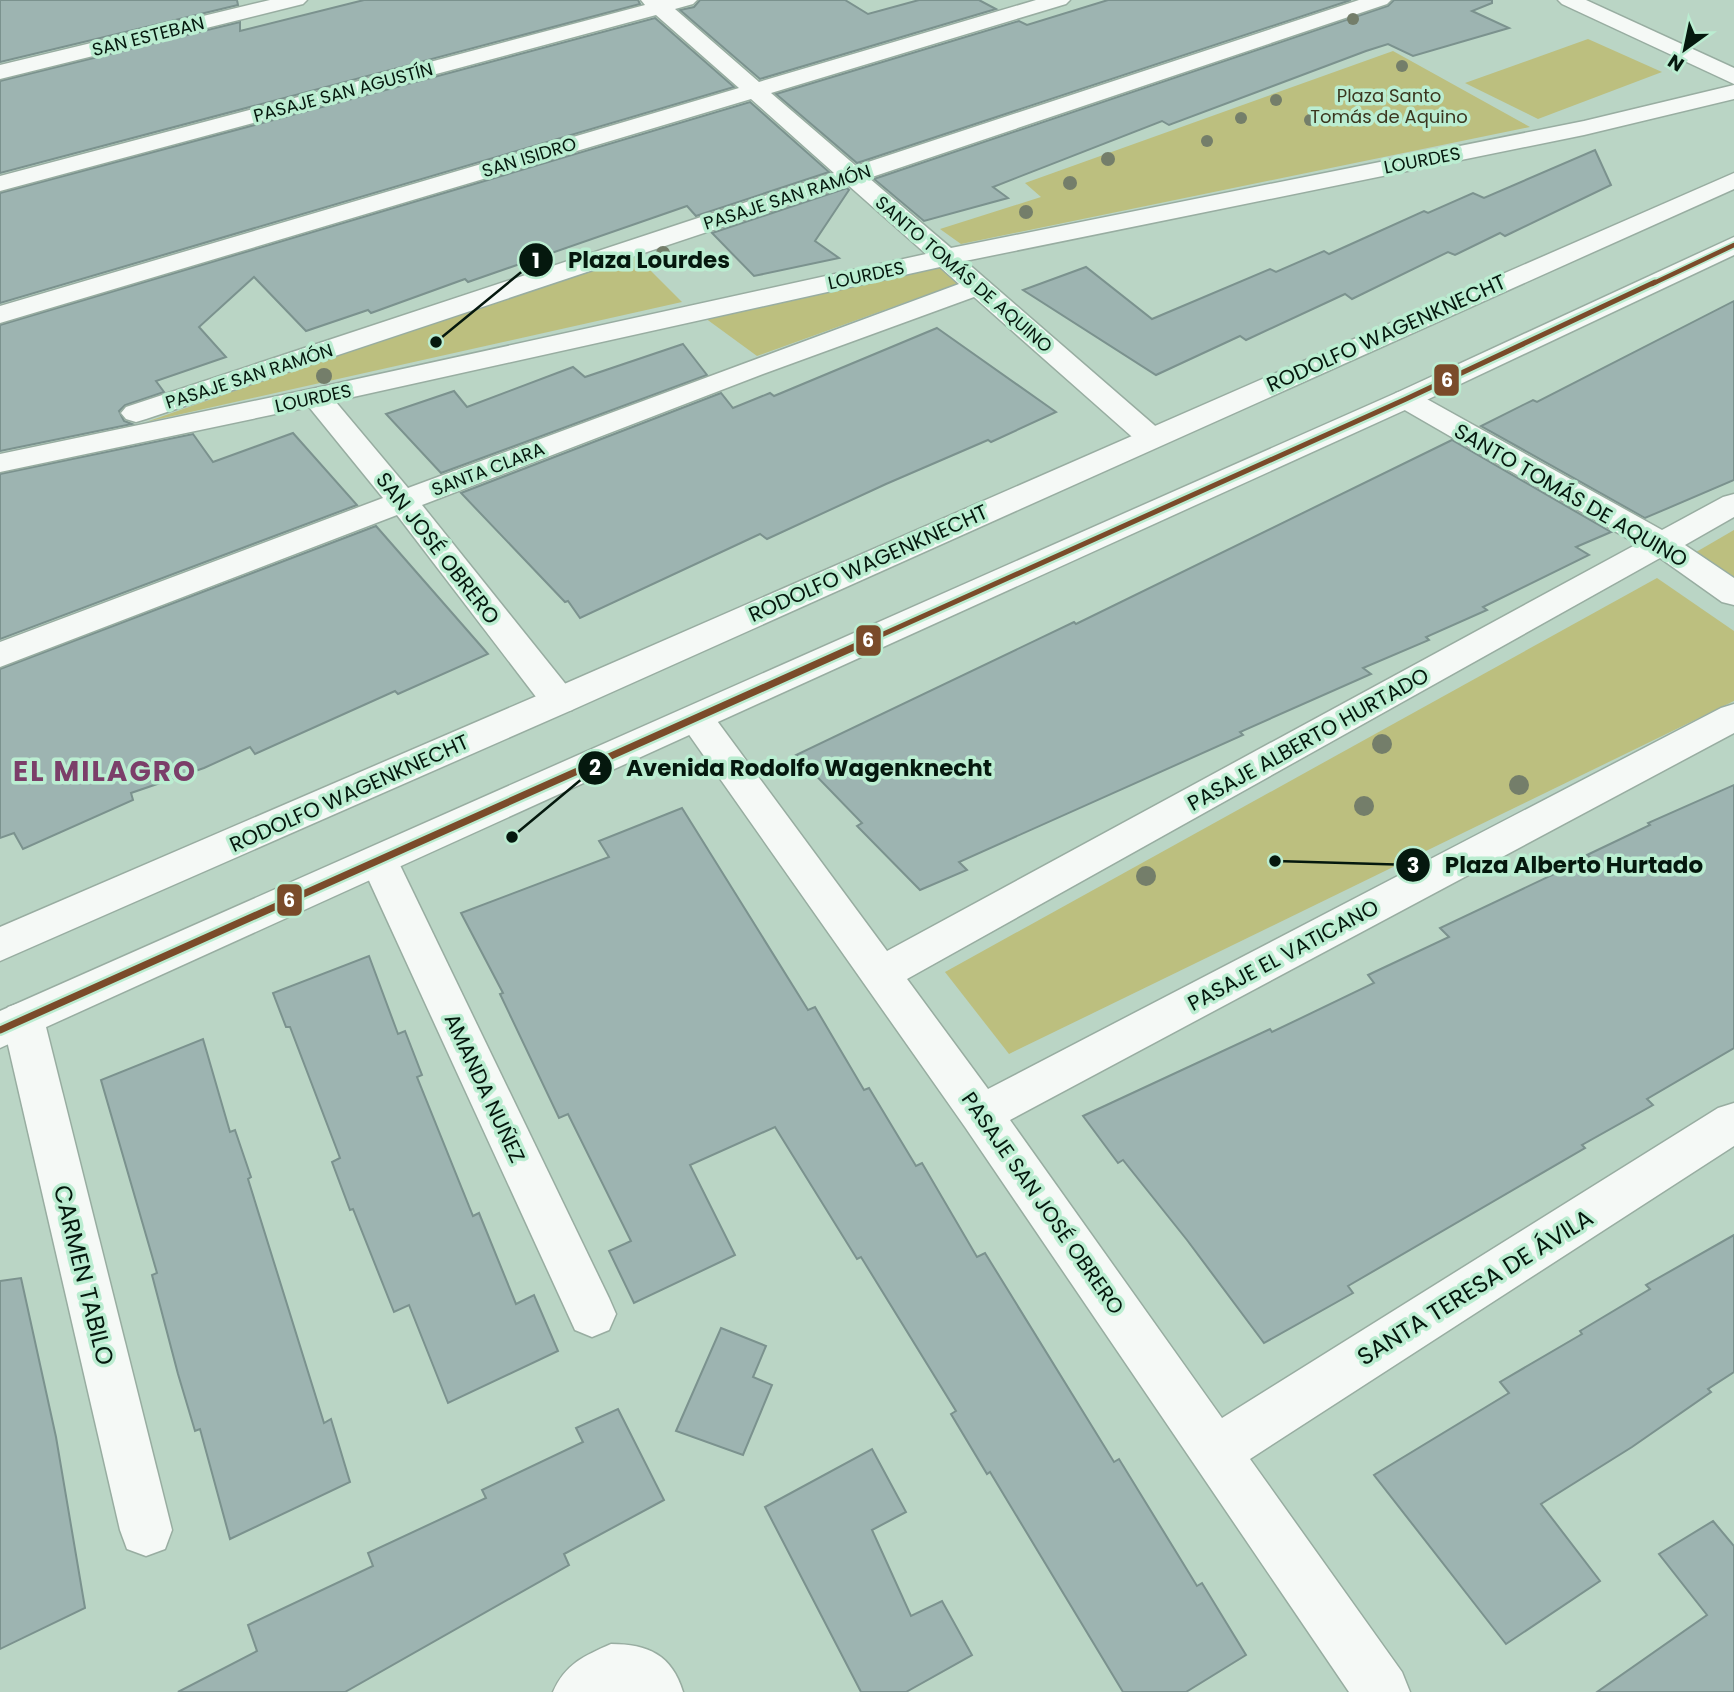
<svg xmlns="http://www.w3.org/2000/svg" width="1734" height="1692" viewBox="0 0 1734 1692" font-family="Poppins,sans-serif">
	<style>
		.green { fill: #bcbf7f }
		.building { fill: #9db4b1; stroke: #7b928e; stroke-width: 2 }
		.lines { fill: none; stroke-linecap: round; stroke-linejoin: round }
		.street-casing { stroke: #98ada1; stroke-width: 3 }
		.secondary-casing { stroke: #98ada1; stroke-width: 3 }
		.street { fill: #f5f9f6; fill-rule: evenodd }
		.secondary { fill: #f5f9f6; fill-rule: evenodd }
		.bus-1-far2-casing { stroke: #bbedd1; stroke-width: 8 }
		.bus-1-far1-casing { stroke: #bbedd1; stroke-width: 10 }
		.bus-1-casing { stroke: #bbedd1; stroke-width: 12 }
		.bus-1-far2 { stroke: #7a4b2a; stroke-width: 4.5 }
		.bus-1-far1 { stroke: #7a4b2a; stroke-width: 5 }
		.bus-1 { stroke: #7a4b2a; stroke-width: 7 }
		.tree { fill: #747e6a }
		.labels { text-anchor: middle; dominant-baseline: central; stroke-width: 7; stroke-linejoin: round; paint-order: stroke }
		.far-street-label { font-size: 18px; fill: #05180e; stroke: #bbedd1 }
		.far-park-label { font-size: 18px; fill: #3b361f; stroke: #bbedd1 }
		.street-label { font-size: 21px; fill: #05180e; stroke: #bbedd1 }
		.near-street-label { font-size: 24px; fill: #05180e; stroke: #bbedd1 }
		.district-label { font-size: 28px; font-weight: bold; letter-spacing: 2px; fill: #7b3f69; stroke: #bbedd1 }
		.leader { fill: none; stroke: #05180e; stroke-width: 2.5 }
		.callout-dot { fill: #05180e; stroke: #bbedd1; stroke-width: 2.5 }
		.mark-label { font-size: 21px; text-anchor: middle; font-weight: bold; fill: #fff }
		.callout-label { font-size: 23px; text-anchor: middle; font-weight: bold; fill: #05180e; stroke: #bbedd1; stroke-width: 7; stroke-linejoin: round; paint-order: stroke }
		.line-badge { stroke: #bbedd1; stroke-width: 2.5 }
		.badge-label { font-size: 19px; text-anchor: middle; font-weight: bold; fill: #fff }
	</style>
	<rect width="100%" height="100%" fill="#bad5c5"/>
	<g class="green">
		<polygon points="1588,39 1662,72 1538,119 1465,83"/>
		<polygon points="1393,51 1530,127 961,244 940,229 1041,197 1025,183"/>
		<polygon points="632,252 682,302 146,422"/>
		<polygon points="947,266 962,282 757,356 705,318"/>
		<polygon points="1734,530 1734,583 1691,555"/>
		<polygon points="1657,578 1734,631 1734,701 1009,1054 945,972"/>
	</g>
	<g class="building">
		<polygon points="0,0 237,0 238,5 0,62"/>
		<polygon points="364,0 638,0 640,4 0,173 0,81 240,22 240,31"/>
		<polygon points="700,0 845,0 868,14 919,0 979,0 996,9 760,79 680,10 694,7"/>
		<polygon points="1108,0 1351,0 857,163 776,94 1019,21 1027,25"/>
		<polygon points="1394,0 1492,0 1492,3 1472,11 1509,28 1413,56 1388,44 1366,51 1169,125 1162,121 993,187 1008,198 924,221 874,179 1388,6"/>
		<polygon points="655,18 734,87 0,303 0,193"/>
		<polygon points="750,102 829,172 696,216 687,206 468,282 465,279 371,313 368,310 306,331 254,277 199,327 226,357 156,381 164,392 125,405 119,411 124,421 132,424 0,451 0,325"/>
		<polygon points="1595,150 1611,185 1505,236 1500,233 1455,255 1448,252 1352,299 1345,294 1246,340 1240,336 1156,375 1023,290 1086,267 1152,319 1270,269 1276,272 1324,251 1329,254 1424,211 1428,213 1473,193 1484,198"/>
		<polygon points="847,188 849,190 815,241 839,258 754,276 712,233"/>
		<polygon points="1734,301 1734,480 1645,518 1481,426 1533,400 1537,402"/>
		<polygon points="937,328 1056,412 991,442 988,440 886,484 767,539 760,534 580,618 568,601 565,602 461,493 721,393 733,408 770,393 774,396"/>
		<polygon points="683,344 707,375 441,473 386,414 454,391 467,407 573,367 585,377"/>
		<polygon points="293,433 357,505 0,639 0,474 193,434 213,462"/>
		<polygon points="1452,440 1611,532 1576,547 1589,555 1483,607 1487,610 1426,637 1429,640 1363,668 1371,674 1240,732 1243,735 959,862 967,870 920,890 857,826 862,823 796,755 1074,622 1076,624"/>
		<polygon points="376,526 488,654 398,694 395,691 255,754 250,747 204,768 131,793 133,800 23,849 14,833 0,838 0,669"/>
		<polygon points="1734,785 1734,1048 1647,1099 1653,1105 1582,1145 1585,1148 1348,1286 1353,1293 1264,1343 1187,1240 1123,1160 1118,1163 1083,1116 1270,1029 1272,1032 1374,983 1368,975 1449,937 1440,928 1590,857 1587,855 1650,825 1648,823"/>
		<polygon points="682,808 808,1010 815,1007 864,1090 869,1088 916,1166 922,1163 977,1257 985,1253 1114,1462 1119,1459 1197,1586 1202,1583 1246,1655 1186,1692 1123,1692 990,1472 987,1474 951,1414 956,1411 861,1257 857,1259 775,1127 690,1165 735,1255 634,1303 609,1251 631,1241 568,1114 559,1118 500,994 503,993 461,913 609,857 599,841"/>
		<polygon points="369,956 398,1034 405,1031 422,1075 417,1077 473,1216 479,1213 516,1304 534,1295 558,1351 448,1403 409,1305 394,1312 353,1209 350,1210 332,1162 340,1158 290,1027 286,1027 273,993"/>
		<polygon points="203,1039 230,1132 235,1130 251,1177 248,1179 324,1423 331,1419 350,1482 230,1539 200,1429 195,1431 178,1374 152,1275 157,1273 101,1080"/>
		<polygon points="1734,1235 1734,1372 1708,1389 1711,1392 1632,1447 1541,1504 1600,1581 1506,1644 1374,1475 1509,1393 1500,1382 1582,1334 1580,1331 1650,1289 1646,1285"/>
		<polygon points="21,1278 56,1437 85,1608 0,1649 0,1281"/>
		<polygon points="721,1328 766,1346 753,1377 772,1385 743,1455 676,1431"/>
		<polygon points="618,1409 664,1500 564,1554 569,1565 345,1692 178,1692 257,1651 248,1625 373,1566 368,1553 486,1498 482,1490 583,1442 576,1428"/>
		<polygon points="872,1449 906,1512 872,1530 911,1616 942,1601 972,1655 906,1692 861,1692 765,1507"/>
		<polygon points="1713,1521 1734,1546 1734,1692 1597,1692 1707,1615 1659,1554"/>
	</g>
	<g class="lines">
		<g class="street-casing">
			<g id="street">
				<polygon points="270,0 307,0 303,4 0,79 0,65"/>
				<path d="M 641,0 L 697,0 L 693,4 L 675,9 L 759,82 L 1036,0 L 1070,0 L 1066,4 L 771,93 L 856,166 L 1359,0 L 1391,0 L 1387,4 L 869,178 L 951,248 L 1584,121 L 1734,85 L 1734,99 L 1584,135 L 965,261 L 1161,431 L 1165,437 L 1161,443 L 1150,446 L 1139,443 L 974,297 L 763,374 L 422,505 L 572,692 L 577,701 L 572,710 L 559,713 L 546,710 L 397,515 L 0,667 L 0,642 L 383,498 L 309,407 L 0,472 L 0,454 L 316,388 L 926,254 L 848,185 L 146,419 L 136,422 L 126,419 L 121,413 L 126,407 L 834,173 L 751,99 L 0,323 L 0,306 L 739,88 L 656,15 L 0,191 L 0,176 L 645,5 ZM 940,267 L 959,284 L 408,488 L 335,401 Z"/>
				<polygon points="1406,390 1416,393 1662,530 1723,497 1734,494 1734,517 1685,545 1734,578 1734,605 1722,602 1660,558 907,979 988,1089 1721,708 1734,704 1734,733 1010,1120 1222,1418 1718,1108 1734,1103 1734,1146 1250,1459 1402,1672 1410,1692 1349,1692 965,1127 678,719 683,710 696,706 709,710 887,951 1637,544 1396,405 1391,399 1396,393"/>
				<polygon points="379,846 393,851 398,861 609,1298 616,1314 609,1330 592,1337 575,1330 360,861 365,851"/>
				<polygon points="23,1002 38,1007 44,1019 172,1530 165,1549 146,1556 127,1549 120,1530 2,1019 8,1007"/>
				<path d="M 611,1644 C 648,1644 672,1655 683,1692 L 553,1692 C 565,1664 584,1656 611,1644 Z"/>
			</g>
		</g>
		<g class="secondary-casing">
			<g id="secondary">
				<polygon points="1558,0 1586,0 1734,68 1734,84 1562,4"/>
				<polygon points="1734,173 1734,189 572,710 0,961 0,927 546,692"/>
				<polygon points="1734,237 1734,255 1416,405 0,1048 0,1011 1396,393"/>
			</g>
		</g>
		<use href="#street" class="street"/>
		<use href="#secondary" class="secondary"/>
		<g class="bus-1-far2-casing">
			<polyline id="bus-1-far2" points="1652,284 1734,245"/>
		</g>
		<g class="bus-1-far1-casing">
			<polyline id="bus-1-far1" points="859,645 1406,399 1655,282"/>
		</g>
		<g class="bus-1-casing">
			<polyline id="bus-1" points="0,1030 863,643"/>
		</g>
		<use href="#bus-1-far2" class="bus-1-far2"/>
		<use href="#bus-1-far1" class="bus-1-far1"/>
		<use href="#bus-1" class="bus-1"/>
	</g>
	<g class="tree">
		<circle cx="1353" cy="19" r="6"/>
		<circle cx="1402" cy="66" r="6"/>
		<circle cx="1276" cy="100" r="6"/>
		<circle cx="1241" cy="118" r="6"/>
		<circle cx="1310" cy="120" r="6"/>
		<circle cx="1207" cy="141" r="6"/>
		<circle cx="1108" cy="159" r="7"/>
		<circle cx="1070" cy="183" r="7"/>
		<circle cx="1026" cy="212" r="7"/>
		<circle cx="663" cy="253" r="7"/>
		<circle cx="324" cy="376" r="8"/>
		<circle cx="1382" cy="744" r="10"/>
		<circle cx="1519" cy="785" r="10"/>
		<circle cx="1364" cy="806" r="10"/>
		<circle cx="1146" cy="876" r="10"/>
	</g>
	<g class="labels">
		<g class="far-street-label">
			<text transform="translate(148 36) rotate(-14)">SAN ESTEBAN</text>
			<text transform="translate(343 92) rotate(-15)">PASAJE SAN AGUSTÍN</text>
			<text transform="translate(529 157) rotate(-17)">SAN ISIDRO</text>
			<text transform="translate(1422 160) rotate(-11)">LOURDES</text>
			<text transform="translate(787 197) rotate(-18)">PASAJE SAN RAMÓN</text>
			<text transform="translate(964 274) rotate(41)">SANTO TOMÁS DE AQUINO</text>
			<text transform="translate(866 275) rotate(-12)">LOURDES</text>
			<text transform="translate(249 376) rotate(-18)">PASAJE SAN RAMÓN</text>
			<text transform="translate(313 398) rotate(-12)">LOURDES</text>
			<text transform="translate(488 469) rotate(-21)">SANTA CLARA</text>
		</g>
		<g class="far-park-label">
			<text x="1389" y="95">Plaza Santo<tspan x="1389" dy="21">Tomás de Aquino</tspan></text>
		</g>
		<g class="street-label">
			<text transform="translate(1386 333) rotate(-24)">RODOLFO WAGENKNECHT</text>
			<text transform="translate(1571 495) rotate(30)">SANTO TOMÁS DE AQUINO</text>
			<text transform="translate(438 548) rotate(52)">SAN JOSÉ OBRERO</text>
			<text transform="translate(868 563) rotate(-24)">RODOLFO WAGENKNECHT</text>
			<text transform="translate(1308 739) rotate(-29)">PASAJE ALBERTO HURTADO</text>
			<text transform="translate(349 793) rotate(-24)">RODOLFO WAGENKNECHT</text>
			<text transform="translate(1283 955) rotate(-28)">PASAJE EL VATICANO</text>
			<text transform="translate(485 1088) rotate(65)">AMANDA NUÑEZ</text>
			<text transform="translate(1043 1203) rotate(55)">PASAJE SAN JOSÉ OBRERO</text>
		</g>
		<g class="near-street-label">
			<text transform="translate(84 1275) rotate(76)">CARMEN TABILO</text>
			<text transform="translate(1475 1287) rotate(-32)">SANTA TERESA DE ÁVILA</text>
		</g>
		<g class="district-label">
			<text x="105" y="771">EL MILAGRO</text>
		</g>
	</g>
	<path class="leader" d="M436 342L536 260M512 837L595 768M1275 861L1413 865"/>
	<g class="callout-dot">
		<circle cx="436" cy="342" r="7"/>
		<circle cx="512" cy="837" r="7"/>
		<circle cx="1275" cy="861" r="7"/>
		<circle cx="536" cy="260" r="18"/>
		<circle cx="595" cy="768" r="18"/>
		<circle cx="1413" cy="865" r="18"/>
	</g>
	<g class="mark-label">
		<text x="536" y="268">1</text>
		<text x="595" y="775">2</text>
		<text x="1413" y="873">3</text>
	</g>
	<g class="callout-label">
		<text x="649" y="268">Plaza Lourdes</text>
		<text x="809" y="776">Avenida Rodolfo Wagenknecht</text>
		<text x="1574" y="873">Plaza Alberto Hurtado</text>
	</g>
	<g class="line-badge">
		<rect x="1433" y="363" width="27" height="34" rx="7" fill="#7a4b2a"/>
		<rect x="855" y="624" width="27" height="33" rx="7" fill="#7a4b2a"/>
		<rect x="276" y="883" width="27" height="34" rx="7" fill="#7a4b2a"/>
	</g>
	<g class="badge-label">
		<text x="1447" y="387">6</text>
		<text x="868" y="647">6</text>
		<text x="289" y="907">6</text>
	</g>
	<g transform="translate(1685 49) rotate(213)" stroke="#bbedd1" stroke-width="5" paint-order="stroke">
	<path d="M0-5L12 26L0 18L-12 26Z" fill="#05180e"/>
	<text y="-10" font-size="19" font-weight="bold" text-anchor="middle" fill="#05180e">N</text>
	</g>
</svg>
